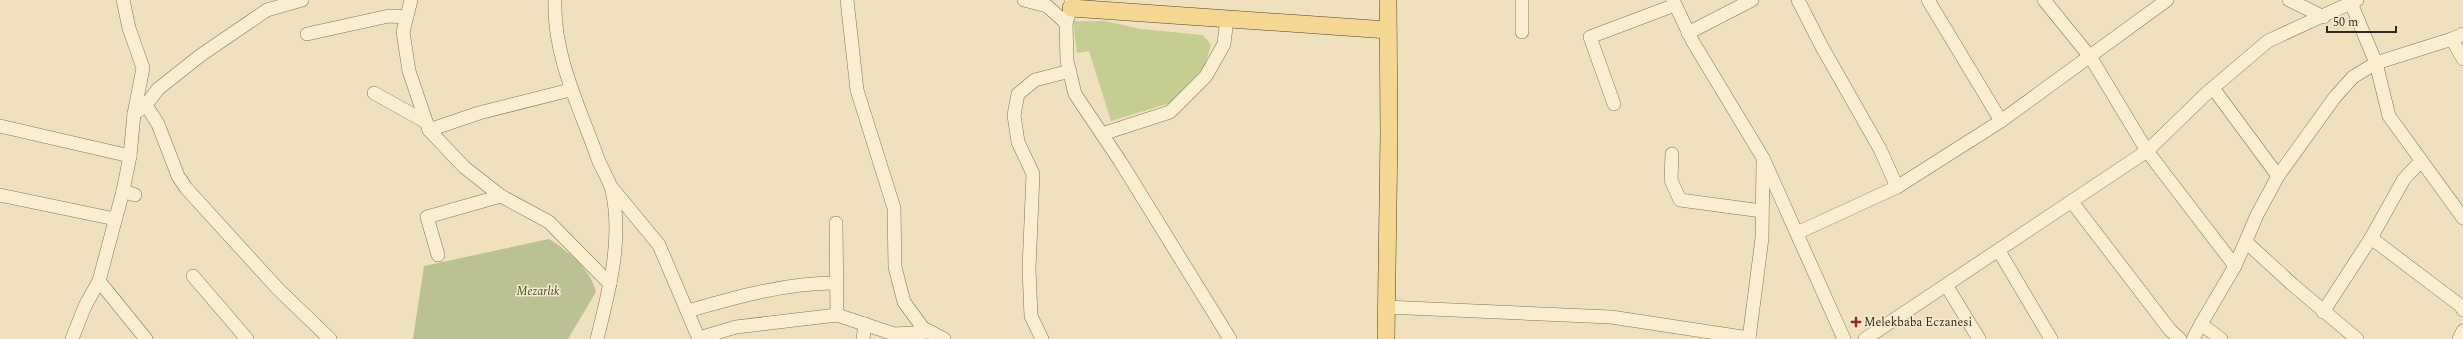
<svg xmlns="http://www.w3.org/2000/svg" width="2463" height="339" viewBox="0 0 2463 339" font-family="Spectral,serif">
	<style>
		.green { fill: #c5cd92 }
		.cemetery { fill: #bbc192 }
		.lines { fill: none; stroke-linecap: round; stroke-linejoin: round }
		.minor-casing { stroke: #887156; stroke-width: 14 }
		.major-casing { stroke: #553f2b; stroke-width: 18 }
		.minor { stroke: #faeed1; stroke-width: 13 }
		.major { stroke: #f4d793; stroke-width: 17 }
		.poi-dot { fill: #982525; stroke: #f6ebce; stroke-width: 1.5 }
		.labels { text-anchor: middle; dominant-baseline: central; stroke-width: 3; stroke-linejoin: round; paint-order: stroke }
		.park-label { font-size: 12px; font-style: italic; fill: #465321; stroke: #f6ebce }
		.poi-label { font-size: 12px; fill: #36291b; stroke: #f6ebce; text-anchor: start }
	</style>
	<rect width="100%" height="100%" fill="#efe1be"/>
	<polygon class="green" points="1073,21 1105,21 1141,29 1203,35 1211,45 1205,66 1170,103 1111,121 1089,51 1077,53"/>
	<path class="cemetery" d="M 549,239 C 569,252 590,268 596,292 L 568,339 L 413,339 L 424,266 Z"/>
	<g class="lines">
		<g class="minor-casing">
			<g id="minor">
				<polyline points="123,0 129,28 143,68 134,114"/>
				<polyline points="411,0 403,32 409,71 429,130 464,167 501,196 549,222 610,284"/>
				<path d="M 555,0 C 553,56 580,108 598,159 C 602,169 609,180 612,190 C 623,240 609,291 597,339"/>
				<polyline points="847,0 857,90 894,208 895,267 904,302 923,328 944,339"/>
				<polyline points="1024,0 1047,6 1066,23"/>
				<polyline points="1071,0 1071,8 1066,23 1067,61 1075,94 1120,161 1230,339"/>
				<polyline points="1673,0 1693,42 1763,158 1844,339"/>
				<polyline points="1798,0 1822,47 1880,149 1897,187"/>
				<polyline points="1928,0 2001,121"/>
				<polyline points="2044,0 2091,58 2147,151 2235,266"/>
				<polyline points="2289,0 2324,17"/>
				<polyline points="2351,3 2376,63 2389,116 2463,218"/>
				<polyline points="1522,32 1522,0"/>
				<polyline points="1688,33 1752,0"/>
				<polyline points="307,34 389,16 407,17"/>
				<polyline points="2463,34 2452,39 2463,59"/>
				<polyline points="2213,88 2278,176"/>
				<polyline points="374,93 426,122"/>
				<polyline points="1614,104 1590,37 1675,5"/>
				<polyline points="146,105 158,124 178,176 186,188 278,289 330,339"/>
				<polyline points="0,126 130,156"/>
				<polyline points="429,130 479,113 570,90"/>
				<polyline points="1102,134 1170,112 1206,76 1224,44 1227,19"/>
				<polyline points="1672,154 1671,180 1680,200 1762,211"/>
				<polyline points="612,188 659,245 699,339"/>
				<polyline points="123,191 135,195"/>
				<polyline points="0,195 115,219"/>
				<polyline points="2072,202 2170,330 2180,339"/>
				<polyline points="836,223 837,315"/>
				<polyline points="1797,233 1897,187 2001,121 2167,0"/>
				<polyline points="2371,238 2461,306 2463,310"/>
				<polyline points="2246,242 2293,285 2357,339"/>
				<polyline points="1999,251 2051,339"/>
				<polyline points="438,255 427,217 501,196"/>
				<polyline points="193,276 247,339"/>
				<polyline points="99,281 146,339"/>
				<polyline points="1946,285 1979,339"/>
				<polyline points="1386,307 1611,317 1749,338"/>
				<path d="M 688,311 C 737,297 785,283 836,283"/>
				<polyline points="2323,312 2371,238 2404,179 2421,161"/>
				<polyline points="699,338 736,327 837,315 894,334 931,332"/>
				<polyline points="72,339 85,306 99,281 123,191 130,156 134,114 146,105 158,89 201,55 267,10 302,0"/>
				<polyline points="863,339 865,324"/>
				<polyline points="1042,339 1031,316 1029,269 1033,174 1018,142 1014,115 1018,94 1035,80 1070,71"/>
				<polyline points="1749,339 1762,238 1763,162"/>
				<polyline points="1865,339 2147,151 2208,92 2268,41 2357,0"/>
				<polyline points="2193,339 2201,324"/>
				<polyline points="2221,339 2201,324 2235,266 2257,215 2278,176 2335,97 2353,77 2376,63 2452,39"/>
				<polyline points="2459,339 2463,331"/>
			</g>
		</g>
		<g class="major-casing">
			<g id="major">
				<polyline points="1071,8 1388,30"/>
				<polyline points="1386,339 1389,134 1388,0"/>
			</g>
		</g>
		<use href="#minor" class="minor"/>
		<use href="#major" class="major"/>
	</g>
	<path class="poi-dot" d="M1854 316h4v4h4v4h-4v4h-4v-4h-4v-4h4z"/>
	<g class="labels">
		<g class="park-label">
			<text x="538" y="291">Mezarlık</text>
		</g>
		<g class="poi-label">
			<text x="1864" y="322">Melekbaba Eczanesi</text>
		</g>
	</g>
	<path d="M2327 26v6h69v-6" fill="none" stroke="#36291b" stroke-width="2"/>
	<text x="2333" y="26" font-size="12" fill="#36291b" stroke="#f6ebce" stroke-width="3" paint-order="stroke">50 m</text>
</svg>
